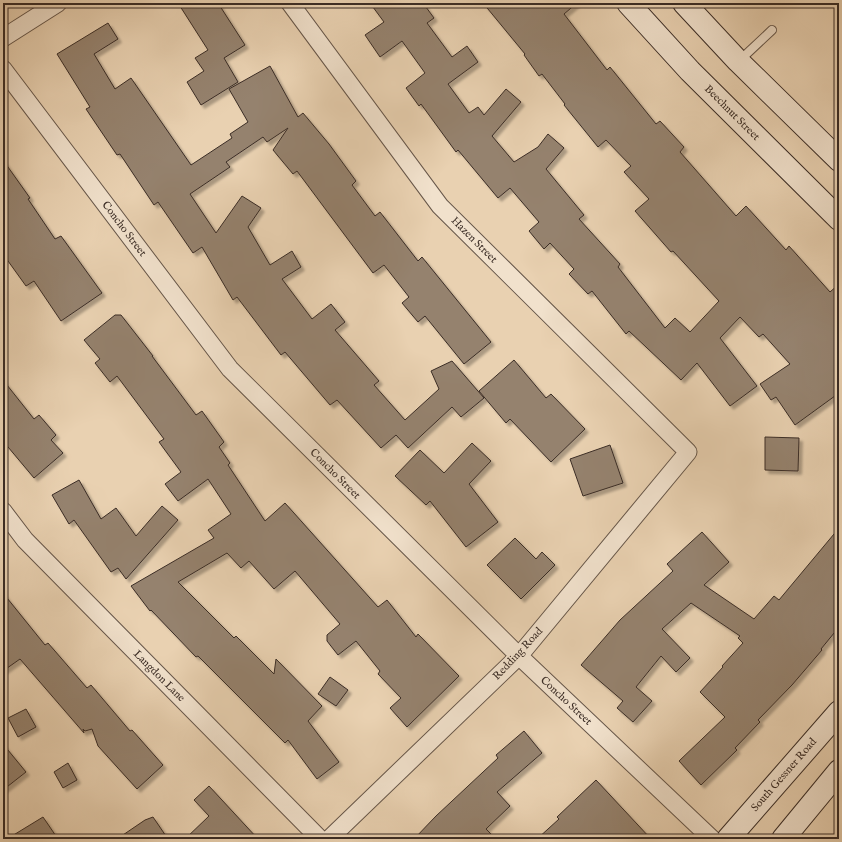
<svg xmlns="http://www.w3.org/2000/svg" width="842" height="842" viewBox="0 0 842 842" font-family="'IM FELL English',serif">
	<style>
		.building { fill: #95826e; stroke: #3b2d26; filter: url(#shadow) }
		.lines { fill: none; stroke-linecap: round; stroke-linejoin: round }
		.service-casing { stroke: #665649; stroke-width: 10 }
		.minor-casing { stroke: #665649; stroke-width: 19 }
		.secondary-casing { stroke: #3b2d26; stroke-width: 24 }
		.service { stroke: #f1e1cc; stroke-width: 8 }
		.minor { stroke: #f1e1cc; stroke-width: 17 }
		.secondary { stroke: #f1e1cc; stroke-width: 22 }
		.labels { text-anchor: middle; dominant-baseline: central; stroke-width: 4; stroke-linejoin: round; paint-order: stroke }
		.street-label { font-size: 11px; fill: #3b2d26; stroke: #f1e1cc }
	</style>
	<defs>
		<filter id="shadow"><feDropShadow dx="3.5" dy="3.5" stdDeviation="1" flood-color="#0004"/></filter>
	</defs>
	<rect width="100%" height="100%" fill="#e9d1b1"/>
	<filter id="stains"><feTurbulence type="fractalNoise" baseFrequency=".005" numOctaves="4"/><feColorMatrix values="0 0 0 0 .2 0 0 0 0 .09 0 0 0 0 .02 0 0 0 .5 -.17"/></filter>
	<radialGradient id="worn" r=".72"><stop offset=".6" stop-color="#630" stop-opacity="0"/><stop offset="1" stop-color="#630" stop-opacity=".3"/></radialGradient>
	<g class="building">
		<polygon points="178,3 218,3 245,45 224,58 238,82 201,105 187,82 204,71 195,58 208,50"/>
		<polygon points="370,3 423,3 434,18 427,23 452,57 467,46 478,62 448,84 469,113 478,107 484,115 506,89 521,102 492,136 514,162 538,147 548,134 564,148 546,169 584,215 579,219 620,264 618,267 665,328 675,318 690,332 719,301 673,251 671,252 635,211 649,199 624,172 631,166 606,140 598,147 564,105 565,104 542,74 539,76 524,55 525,54 483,3 577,3 564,14 607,70 610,67 656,124 660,121 684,147 680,152 736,216 746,206 786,250 789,246 830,292 839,284 839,393 795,425 776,397 771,400 760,384 790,364 763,334 759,337 740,317 720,338 757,386 730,406 697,363 681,380 629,331 626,334 592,291 588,294 569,274 574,269 550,243 544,249 529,231 539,222 510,188 498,198 458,150 456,152 421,104 419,106 406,88 425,73 402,41 380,57 365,35 384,22"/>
		<polygon points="108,23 118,39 94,54 115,89 131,78 191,165 232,138 230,134 248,122 229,89 270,66 298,117 303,113 329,144 356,181 352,185 375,216 380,212 418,261 422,257 491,342 464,364 425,316 418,322 402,303 409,297 384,265 373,273 297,171 293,174 273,150 288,128 267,142 263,137 226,162 230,167 190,194 216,233 242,196 261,208 248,227 270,265 292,251 301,267 282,279 312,319 331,304 345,322 335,330 379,381 374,385 405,420 439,389 431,371 452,361 484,398 461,417 452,407 408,448 396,435 381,448 337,400 330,405 285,352 281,355 237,297 233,300 202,247 193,253 158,202 154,205 120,154 117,155 86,109 90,107 57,54"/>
		<polygon points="3,160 30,198 28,199 55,239 61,236 102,293 61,321 34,281 26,286 3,254"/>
		<polygon points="115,315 121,315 153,356 152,356 196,415 202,411 224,442 219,447 230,463 228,465 265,521 285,503 378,607 387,600 416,637 418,634 459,676 407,727 390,708 401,698 378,674 380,671 356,641 338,655 327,641 327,635 340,624 295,571 274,589 249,561 241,568 227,553 178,582 234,638 236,636 274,674 276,659 322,706 308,721 339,762 317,779 288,740 285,743 198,656 196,657 151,610 150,611 131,586 214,538 208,530 231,514 208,479 178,501 165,484 181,472 159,442 164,439 117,376 110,382 95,363 100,359 84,340"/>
		<polygon points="514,360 546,398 551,394 585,429 551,462 510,419 506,423 479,391"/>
		<polygon points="3,380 34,419 39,415 56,435 51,440 63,453 34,478 3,441"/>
		<polygon points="765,437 799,438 798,471 765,470"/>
		<polygon points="472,443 491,461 469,484 498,522 466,547 430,501 426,505 395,476 420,450 444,473"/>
		<polygon points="610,445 623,483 583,496 570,459"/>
		<polygon points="79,480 101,519 116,508 136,536 162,506 178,520 126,579 118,568 111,572 74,520 69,524 52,495"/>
		<polygon points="839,528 839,627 821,649 822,650 792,685 758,720 760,722 735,748 737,750 701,785 679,761 725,717 700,692 723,667 722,666 743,643 738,638 740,636 691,603 662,629 690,658 676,672 661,656 636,687 652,701 633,722 617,708 623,701 581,665 620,620 673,571 667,564 702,532 729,562 704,585 754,619 774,596 779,600"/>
		<polygon points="515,538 536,559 542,552 555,565 521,599 487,565"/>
		<polygon points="3,593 45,645 48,643 87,688 91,685 130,731 132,730 163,765 137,789 98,746 92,729 85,731 83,729 84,733 20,659 3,671"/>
		<polygon points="330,677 348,690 336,706 318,694"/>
		<polygon points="26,709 36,727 18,737 8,718"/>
		<polygon points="524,731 542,753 497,792 510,806 486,829 496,839 414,839 436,816 498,758 496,755"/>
		<polygon points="3,744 26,772 3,790"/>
		<polygon points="68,763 77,780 63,788 54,772"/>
		<polygon points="596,780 651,839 537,839 559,819 557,817"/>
		<polygon points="209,786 258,839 185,839 209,816 194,800"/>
		<polygon points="43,817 58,839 7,839"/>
		<polygon points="153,817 168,839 117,839 145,820"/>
	</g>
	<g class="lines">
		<g class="service-casing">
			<polyline id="service" points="739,61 772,30"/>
		</g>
		<g class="minor-casing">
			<g id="minor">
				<polyline points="290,3 440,206 688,452 519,656 329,839"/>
				<polyline points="3,38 58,3"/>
				<polyline points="3,69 230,369 519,656 712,839"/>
				<polyline points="3,511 25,540 320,839"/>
			</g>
		</g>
		<g class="secondary-casing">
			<g id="secondary">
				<polyline points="628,3 690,71 839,219"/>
				<polyline points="684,3 738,61 839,160"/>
				<polyline points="728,839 839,712"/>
				<polyline points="783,839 839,771"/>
			</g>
		</g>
		<use href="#service" class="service"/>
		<use href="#minor" class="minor"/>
		<use href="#secondary" class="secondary"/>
	</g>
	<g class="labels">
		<g class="street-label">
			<text transform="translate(732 113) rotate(45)">Beechnut Street</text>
			<text transform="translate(124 229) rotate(53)">Concho Street</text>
			<text transform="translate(474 240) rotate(45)">Hazen Street</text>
			<text transform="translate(335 474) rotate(45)">Concho Street</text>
			<text transform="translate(518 654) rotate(-47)">Redding Road</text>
			<text transform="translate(159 676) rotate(45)">Langdon Lane</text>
			<text transform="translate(566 701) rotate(43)">Concho Street</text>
			<text transform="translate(784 775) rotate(-49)">South Gessner Road</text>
		</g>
	</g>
	<rect width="842" height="842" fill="none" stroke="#e9d1b1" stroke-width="16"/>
	<rect x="4" y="4" width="834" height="834" fill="none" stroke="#3b2d26" stroke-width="2"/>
	<rect x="8" y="8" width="826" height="826" fill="none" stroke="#3b2d26"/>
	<rect width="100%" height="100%" filter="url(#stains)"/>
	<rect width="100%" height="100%" fill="url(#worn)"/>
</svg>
